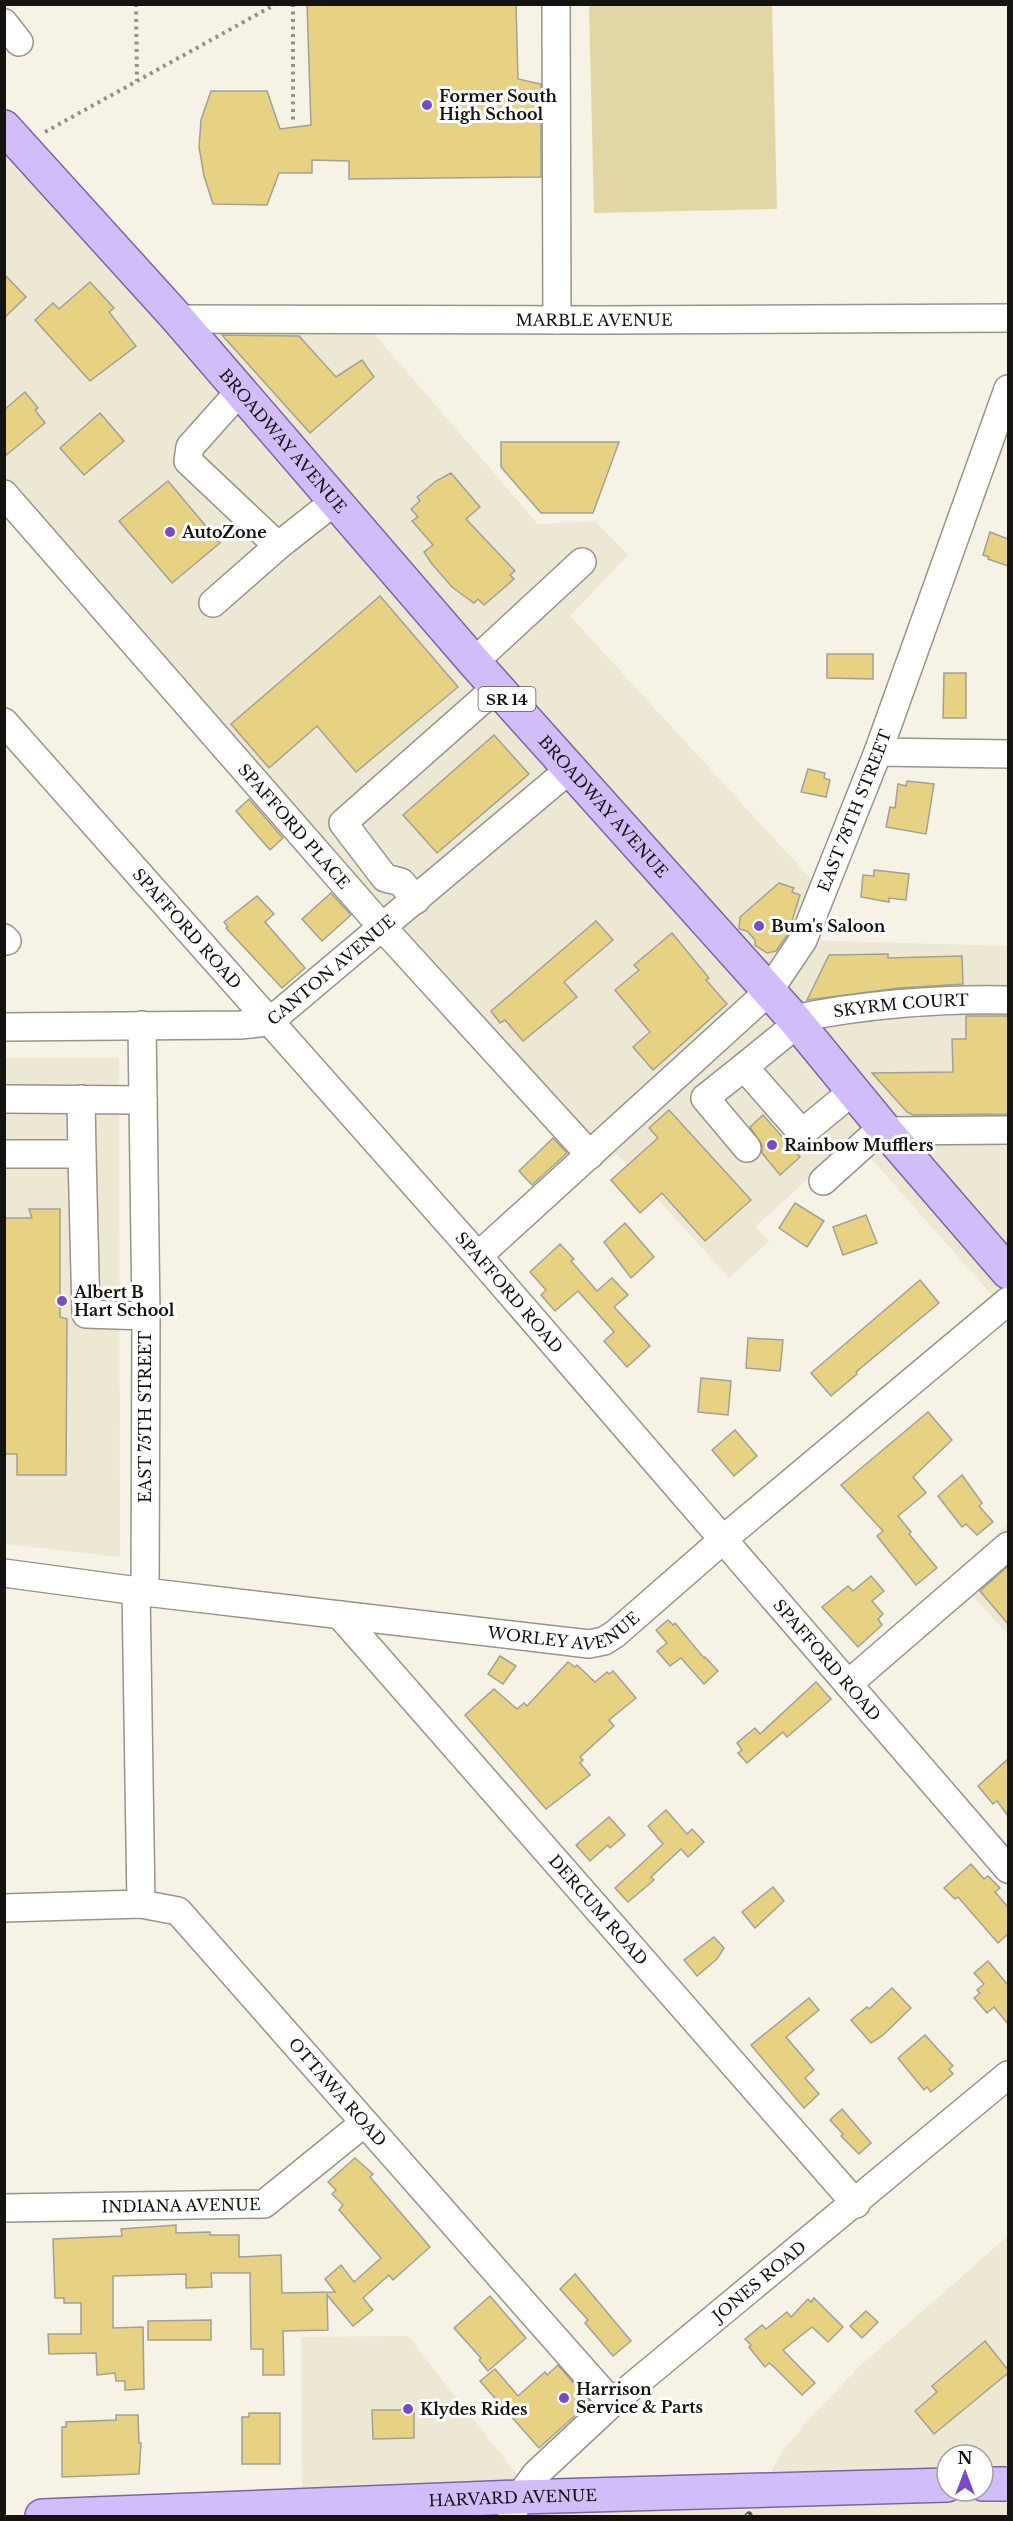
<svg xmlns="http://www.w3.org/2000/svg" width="1013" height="2521" viewBox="0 0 1013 2521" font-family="'Libre Baskerville',serif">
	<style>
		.built { fill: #ede8d4; fill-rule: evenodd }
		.green { fill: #e3d6a6 }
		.building { fill: #e7d284; stroke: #a3a095; stroke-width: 1.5 }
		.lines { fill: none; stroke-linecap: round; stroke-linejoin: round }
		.minor-casing { stroke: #979489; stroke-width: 30 }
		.major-casing { stroke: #7c65a7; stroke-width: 36 }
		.path { stroke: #939188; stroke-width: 4; stroke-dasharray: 3 4.5; stroke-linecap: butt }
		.minor { stroke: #fff; stroke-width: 27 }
		.major { stroke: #d2bdfb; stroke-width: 33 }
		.rail-casing { stroke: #52514a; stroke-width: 7 }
		.rail { stroke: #fff; stroke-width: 4.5; stroke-dasharray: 14; stroke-linecap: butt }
		.poi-dot { fill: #7a4bc3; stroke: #fff; stroke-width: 2 }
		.labels { text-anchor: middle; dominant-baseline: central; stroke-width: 6; stroke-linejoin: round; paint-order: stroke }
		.shield { fill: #fff; stroke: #5a5a57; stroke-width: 1.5 }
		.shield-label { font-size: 15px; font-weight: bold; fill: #14130f }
		.poi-label { font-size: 16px; font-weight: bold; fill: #14130f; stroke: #fff; text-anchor: start }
		.street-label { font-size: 16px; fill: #14130f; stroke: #fff }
	</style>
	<rect width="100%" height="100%" fill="#f6f3e6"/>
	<g class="built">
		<polygon points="4,127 178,319 362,320 538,524 595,521 628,555 570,616 823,892 804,940 1008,946 1008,1313 853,1138 755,1227 769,1241 729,1278 617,1154 606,1163 5,480"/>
		<polygon points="5,1058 119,1058 120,1557 5,1544"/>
		<polygon points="1008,1524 1008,1635 974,1597 965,1603 946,1580"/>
		<path d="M 1008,2236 L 1008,2516 L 42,2516 L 302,2506 L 301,2337 L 408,2336 L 526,2486 L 757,2490 L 751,2511 L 780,2455 L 807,2421 L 862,2364 ZM 947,2455 L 983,2455 L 983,2491 L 947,2491 Z"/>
	</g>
	<polygon class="green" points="589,5 772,5 777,209 594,213"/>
	<g class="building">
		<polygon points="307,4 516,4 518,79 541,84 541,177 349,179 349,161 312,160 312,173 279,173 267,205 213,204 204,176 199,147 201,120 211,91 267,91 280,129 311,125"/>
		<polygon points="4,274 26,297 4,318"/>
		<polygon points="90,282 114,308 109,312 136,346 90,381 35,320 53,303 59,309"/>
		<polygon points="222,335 299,336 336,377 362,360 374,377 310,433"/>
		<polygon points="25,392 38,408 35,410 45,423 4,457 4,410"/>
		<polygon points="100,413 124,441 84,475 60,448"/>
		<polygon points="501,442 619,442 593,513 541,513 501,467"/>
		<polygon points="451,473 480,507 466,519 515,571 510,575 514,579 484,605 478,599 474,603 452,587 432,564 424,552 433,545 412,521 418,517 411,509 420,501 417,497 436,481"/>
		<polygon points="168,481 220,543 172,583 119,521"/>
		<polygon points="990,532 1008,539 1008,566 988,559 989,557 983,555"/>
		<polygon points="380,596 458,687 356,772 317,726 269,768 231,724"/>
		<polygon points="827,654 873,654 873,679 827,678"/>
		<polygon points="944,673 966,673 966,718 943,718"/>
		<polygon points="494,735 529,774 437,853 403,815"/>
		<polygon points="808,769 825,773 824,778 830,780 826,797 801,792"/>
		<polygon points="907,781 934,784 926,834 886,827 890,807 895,808 898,784 906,786"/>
		<polygon points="249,799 283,838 270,850 236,811"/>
		<polygon points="874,870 909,874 906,900 889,898 889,902 861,897 863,875 874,876"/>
		<polygon points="779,883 794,888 792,892 800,895 788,934 776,951 767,953 755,945 755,940 747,931 739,929 740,917"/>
		<polygon points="331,893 351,915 322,941 302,919"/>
		<polygon points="257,896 274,914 265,922 305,968 282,988 226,928 228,927 224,922"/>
		<polygon points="596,921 613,940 564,982 577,997 523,1041 505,1020 500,1023 491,1011"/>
		<polygon points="672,933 709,978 706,980 727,1004 653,1070 633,1047 650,1032 615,990 639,970 634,965"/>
		<polygon points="888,954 888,958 962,956 963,984 899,988 807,1000 829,955"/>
		<polygon points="966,1016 1008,1016 1008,1114 913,1115 907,1112 872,1073 953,1072 952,1039 966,1039"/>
		<polygon points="669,1110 751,1200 705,1241 662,1193 640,1213 611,1180 658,1138 649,1128"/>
		<polygon points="763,1115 800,1157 780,1175 762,1153 762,1145 750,1127"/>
		<polygon points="553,1138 567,1153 532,1185 519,1171"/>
		<polygon points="795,1203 824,1221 807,1247 779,1228"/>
		<polygon points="29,1209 60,1209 60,1317 67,1319 66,1475 17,1475 17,1454 4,1454 4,1218 32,1218"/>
		<polygon points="866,1215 877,1243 843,1255 833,1227"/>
		<polygon points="625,1223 654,1257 631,1278 604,1242"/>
		<polygon points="560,1244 574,1259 571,1261 597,1291 612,1278 628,1295 614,1307 650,1346 627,1367 604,1341 614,1332 578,1291 555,1311 541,1295 546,1290 530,1272"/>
		<polygon points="920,1280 939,1303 856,1372 857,1374 831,1396 811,1373"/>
		<polygon points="748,1338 783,1340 780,1371 746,1368"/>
		<polygon points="701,1378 731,1381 728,1415 698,1412"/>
		<polygon points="928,1412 952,1440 913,1477 926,1493 898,1516 911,1532 909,1534 937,1568 916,1585 877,1536 883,1531 841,1485"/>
		<polygon points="735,1430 757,1456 734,1476 712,1450"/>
		<polygon points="962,1475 982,1503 979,1506 993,1522 977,1535 966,1524 962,1527 938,1496"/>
		<polygon points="1008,1566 1008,1624 980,1591"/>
		<polygon points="871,1576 884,1591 872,1601 883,1614 878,1619 882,1625 858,1647 822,1607 848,1586 853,1591"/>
		<polygon points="668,1620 673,1625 675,1623 704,1658 705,1657 718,1671 704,1684 681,1658 670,1666 657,1651 667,1643 656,1630"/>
		<polygon points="500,1656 516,1666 503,1684 488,1674"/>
		<polygon points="568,1662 575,1667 577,1665 595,1682 607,1672 609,1674 613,1671 636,1698 609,1720 614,1726 580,1757 583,1760 580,1763 590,1775 546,1809 465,1715 494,1689 517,1709 524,1703 527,1706"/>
		<polygon points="816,1682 831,1699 828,1702 787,1737 783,1732 747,1763 738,1753 742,1750 737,1743 755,1728 760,1734"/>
		<polygon points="1008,1759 1008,1816 997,1801 993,1804 978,1786"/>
		<polygon points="666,1810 687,1834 692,1829 704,1842 688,1857 681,1849 651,1877 654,1880 628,1902 615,1888 663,1844 648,1826"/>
		<polygon points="609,1817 625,1835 610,1848 608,1845 590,1861 576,1845"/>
		<polygon points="971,1864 984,1879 988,1876 1000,1888 995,1892 1008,1907 1008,1934 998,1943 958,1897 955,1899 944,1888"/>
		<polygon points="773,1887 784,1901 755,1928 742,1912"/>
		<polygon points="714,1937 724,1948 717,1959 697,1976 684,1960"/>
		<polygon points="988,1961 1008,1985 1008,2024 994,2007 987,2013 974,1998 980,1993 977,1990 984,1984 974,1973"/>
		<polygon points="892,1988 911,2008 882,2036 871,2043 851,2020 867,2007 869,2009"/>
		<polygon points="809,1998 819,2010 786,2037 814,2070 805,2078 819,2094 804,2108 751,2045"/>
		<polygon points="925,2035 953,2066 949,2069 953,2074 931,2092 927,2087 924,2090 898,2058"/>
		<polygon points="842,2109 871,2143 859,2154 841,2136 843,2134 830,2120"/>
		<polygon points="355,2158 373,2174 370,2177 430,2247 393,2280 389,2275 363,2298 373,2310 353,2326 327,2295 328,2330 283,2331 284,2375 263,2375 263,2349 251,2349 250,2273 211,2273 212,2287 186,2288 186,2274 113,2276 113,2328 143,2327 144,2389 125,2390 125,2381 116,2381 115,2373 97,2375 96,2353 49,2354 48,2334 81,2334 81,2303 64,2303 64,2298 55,2298 53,2239 122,2236 121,2229 176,2225 176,2233 210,2232 210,2235 239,2235 239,2257 281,2255 282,2293 335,2292 325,2279 341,2265 354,2282 381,2258 339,2210 343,2205 332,2194 336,2190 328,2182"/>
		<polygon points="575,2274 631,2341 613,2356 585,2323 588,2320 560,2289"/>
		<polygon points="490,2296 526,2338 488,2371 479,2360 481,2358 454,2328"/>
		<polygon points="814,2298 843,2327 828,2342 812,2327 783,2350 815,2383 802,2395 774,2367 769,2363 765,2367 749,2347 751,2345 745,2339 762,2325 766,2329 787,2312 791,2317 808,2299 811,2302"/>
		<polygon points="866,2311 878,2322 862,2338 850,2326"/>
		<polygon points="211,2320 211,2340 148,2340 148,2321"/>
		<polygon points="985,2341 1008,2370 1008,2373 934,2434 915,2411 937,2392 932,2386"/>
		<polygon points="558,2365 590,2402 539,2448 480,2381 495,2369 518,2396 545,2372 547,2375"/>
		<polygon points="372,2410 414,2410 414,2438 373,2439"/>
		<polygon points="249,2413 280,2413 280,2464 242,2464 242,2417 249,2417"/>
		<polygon points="116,2415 138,2415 139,2443 141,2443 139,2474 62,2477 62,2427 66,2427 66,2422 116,2420"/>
	</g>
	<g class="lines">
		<g class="minor-casing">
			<g id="minor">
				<polyline points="556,4 557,320"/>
				<polyline points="4,23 19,42"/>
				<path id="s1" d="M 178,319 L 604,320 L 1008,318"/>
				<polyline points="240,391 190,447 188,461 278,546"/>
				<path id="s2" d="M 4,494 L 383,928 L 590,1155"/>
				<polyline points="213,603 278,546 335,501"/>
				<polyline points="474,662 582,562"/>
				<path id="s3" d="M 4,722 L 478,1256 L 1008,1869"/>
				<polyline points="878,752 1008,754"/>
				<polyline points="416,900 401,882 385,878 343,823 497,687"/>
				<polyline points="4,938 7,941"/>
				<path id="s4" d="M 794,1019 C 859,1005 941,998 1008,1000"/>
				<polyline points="798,1023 744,1067 802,1133 853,1091"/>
				<polyline points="142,1025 146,1316 145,1592"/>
				<path id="s5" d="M 4,1027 L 240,1025 L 269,1022 L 570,769"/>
				<polyline points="744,1067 705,1098 747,1148"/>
				<polyline points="4,1099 143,1100"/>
				<polyline points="81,1099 82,1154"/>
				<polyline points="886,1131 1008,1130"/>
				<polyline points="4,1154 82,1154 86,1314 146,1316"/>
				<polyline points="823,1181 883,1127"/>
				<path id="s6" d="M 478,1256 L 768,992 L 803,940 L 878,752 L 1008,389"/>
				<path id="s7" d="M 4,1573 L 145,1592 L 589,1644 L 604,1641 L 615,1634 L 733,1531 L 1008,1301"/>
				<polyline points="136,1589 141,1904"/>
				<path id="s8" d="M 340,1615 L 856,2204"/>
				<polyline points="848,1684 1008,1546"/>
				<path id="s9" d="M 4,1908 L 141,1904 L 178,1911 L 612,2403"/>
				<path id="s10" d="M 4,2208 L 264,2204 L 364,2123"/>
				<path id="s11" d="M 512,2516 L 519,2497 L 536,2474 L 612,2403 L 1008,2075"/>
			</g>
		</g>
		<g class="major-casing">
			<g id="major">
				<path id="s12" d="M 4,127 L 178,319 L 474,662 L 794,1019 L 886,1131 L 1008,1272"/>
				<polyline points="983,2484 1008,2484"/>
				<path id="s13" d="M 42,2516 L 519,2497 L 947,2485"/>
			</g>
		</g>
		<g class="path">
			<polyline points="136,4 137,81"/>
			<polyline points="293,4 293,123"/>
			<polyline points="45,132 276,4"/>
		</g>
		<use href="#minor" class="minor"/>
		<use href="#major" class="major"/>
		<g class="rail-casing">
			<polyline id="rail" points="748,2516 749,2515"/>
		</g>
		<use href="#rail" class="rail"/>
	</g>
	<g class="poi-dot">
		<circle cx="427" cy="105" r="6"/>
		<circle cx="170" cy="532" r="6"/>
		<circle cx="759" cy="926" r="6"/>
		<circle cx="772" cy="1145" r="6"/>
		<circle cx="62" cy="1301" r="6"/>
		<circle cx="564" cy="2398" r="6"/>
		<circle cx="408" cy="2409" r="6"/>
	</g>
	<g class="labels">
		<rect class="shield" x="478.5" y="687" width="57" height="24" rx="4.5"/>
		<g class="shield-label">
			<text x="507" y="699">SR 14</text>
		</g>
		<g class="poi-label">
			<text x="439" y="96">Former South<tspan x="439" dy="18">High School</tspan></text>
			<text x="182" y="532">AutoZone</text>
			<text x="771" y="926">Bum's Saloon</text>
			<text x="784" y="1145">Rainbow Mufflers</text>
			<text x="74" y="1292">Albert B<tspan x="74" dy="18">Hart School</tspan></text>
			<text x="576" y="2389">Harrison<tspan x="576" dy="18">Service &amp; Parts</tspan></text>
			<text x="420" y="2409">Klydes Rides</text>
		</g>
		<g class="street-label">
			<text stroke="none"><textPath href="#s1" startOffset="416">MARBLE AVENUE</textPath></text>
			<text stroke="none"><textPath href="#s12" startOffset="420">BROADWAY AVENUE</textPath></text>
			<text stroke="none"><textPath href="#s12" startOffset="906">BROADWAY AVENUE</textPath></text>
			<text stroke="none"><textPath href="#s6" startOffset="594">EAST 78TH STREET</textPath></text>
			<text stroke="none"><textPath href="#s2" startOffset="441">SPAFFORD PLACE</textPath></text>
			<text stroke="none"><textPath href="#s3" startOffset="276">SPAFFORD ROAD</textPath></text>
			<text stroke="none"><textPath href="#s5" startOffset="346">CANTON AVENUE</textPath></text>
			<text stroke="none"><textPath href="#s4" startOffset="108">SKYRM COURT</textPath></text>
			<text stroke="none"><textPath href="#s3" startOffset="762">SPAFFORD ROAD</textPath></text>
			<text transform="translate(145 1417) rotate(-90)">EAST 75TH STREET</text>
			<text stroke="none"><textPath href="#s7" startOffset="567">WORLEY AVENUE</textPath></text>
			<text stroke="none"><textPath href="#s3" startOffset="1248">SPAFFORD ROAD</textPath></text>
			<text stroke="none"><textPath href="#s8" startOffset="392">DERCUM ROAD</textPath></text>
			<text stroke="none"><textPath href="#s9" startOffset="416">OTTAWA ROAD</textPath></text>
			<text stroke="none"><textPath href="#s10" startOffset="177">INDIANA AVENUE</textPath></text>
			<text stroke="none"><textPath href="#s11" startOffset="344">JONES ROAD</textPath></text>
			<text stroke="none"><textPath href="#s13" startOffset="471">HARVARD AVENUE</textPath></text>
		</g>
	</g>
	<rect width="1013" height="2521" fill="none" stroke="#14130f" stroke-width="12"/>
	<g transform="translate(965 2473)"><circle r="28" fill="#ffffff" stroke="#a1a19f" stroke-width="1.5"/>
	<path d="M0-4.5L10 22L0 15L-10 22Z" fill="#7a4bc3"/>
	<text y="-9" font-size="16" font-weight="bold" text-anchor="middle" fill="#14130f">N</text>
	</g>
</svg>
